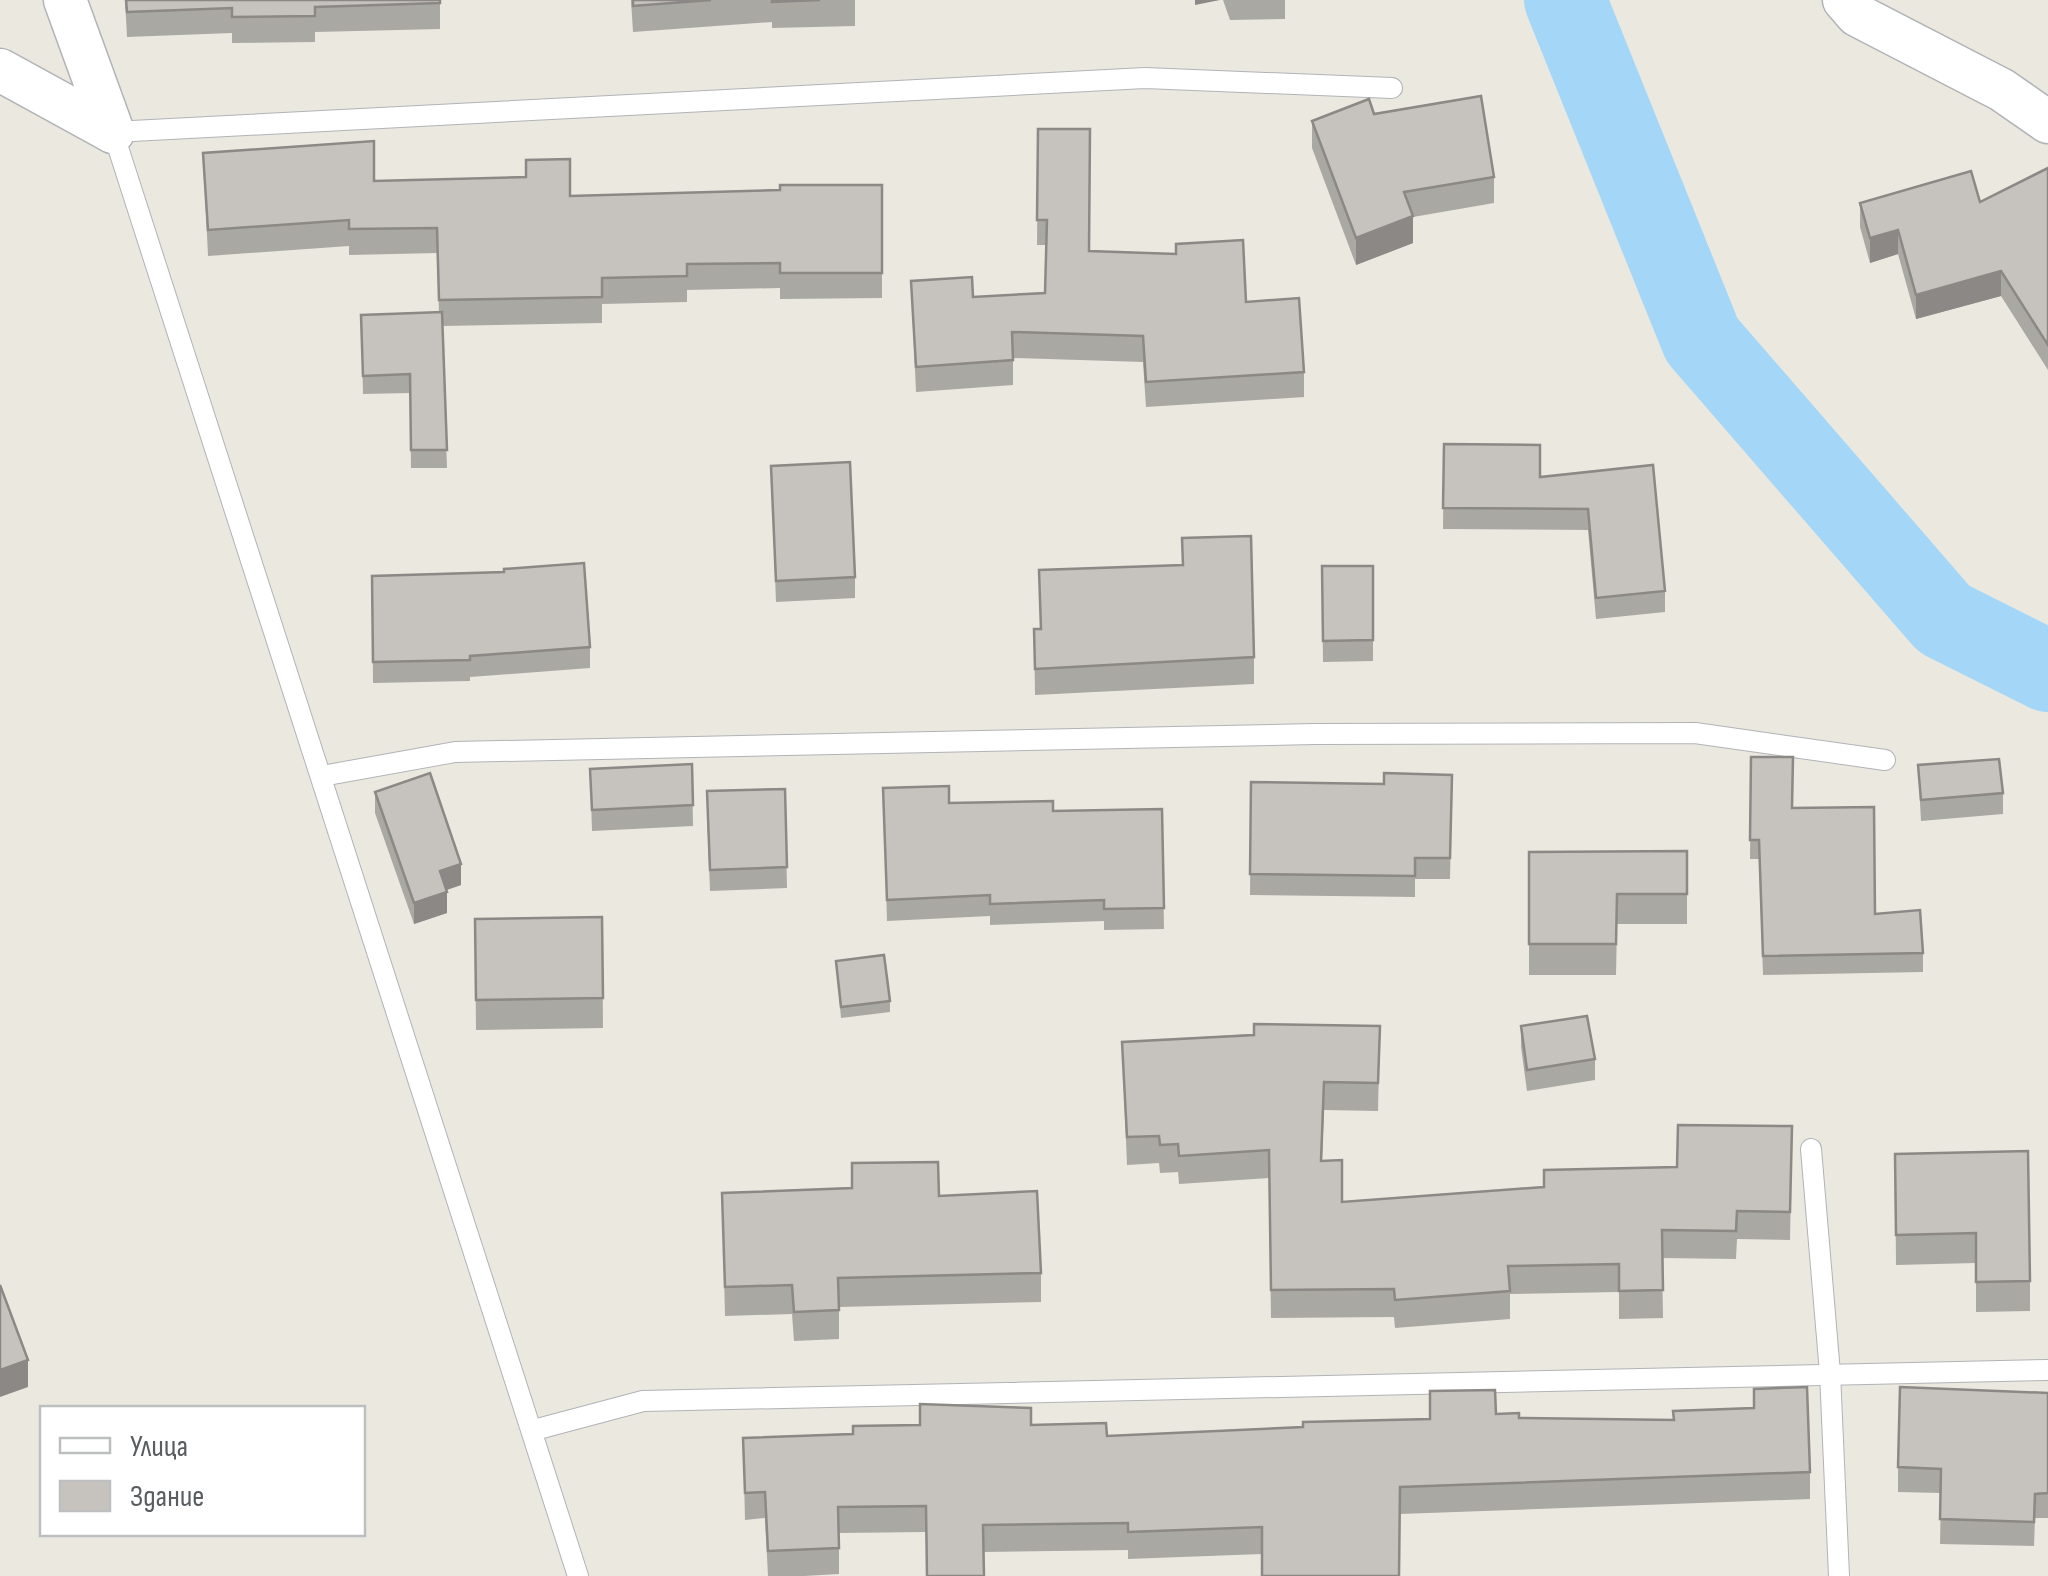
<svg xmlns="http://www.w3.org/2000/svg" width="2048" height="1576" viewBox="0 0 2048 1576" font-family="'Sofia Sans Condensed',sans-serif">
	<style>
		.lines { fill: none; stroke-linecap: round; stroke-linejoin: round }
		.river { stroke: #a4d7f7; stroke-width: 82 }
		.lane-casing { stroke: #b1b3b7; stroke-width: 22 }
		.street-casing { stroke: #b1b3b7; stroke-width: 45 }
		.lane { stroke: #fff; stroke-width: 20 }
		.street { stroke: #fff; stroke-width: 42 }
		.wall { fill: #aaa8a3 }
		.shaded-wall { fill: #8b8885 }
		.building { fill: #c6c3be; stroke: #8b8885; stroke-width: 2.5 }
	</style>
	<rect width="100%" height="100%" fill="#ebe8e0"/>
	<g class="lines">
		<polyline class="river" points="1565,0 1702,340 1944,619 2048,671"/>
		<g class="lane-casing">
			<g id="lane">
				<polyline points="322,776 455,752 1315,734 1695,733 1885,760"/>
				<polyline points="1811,1149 1830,1373 1839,1576"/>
				<polyline points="534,1430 643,1401 2048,1370"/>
				<polyline points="578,1576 113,132 1145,78 1392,88"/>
			</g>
		</g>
		<g class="street-casing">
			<g id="street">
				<polyline points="65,0 113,132"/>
				<polyline points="1844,0 1857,15 2002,90 2048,122"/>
				<polyline points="0,70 113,132"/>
			</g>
		</g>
		<use href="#lane" class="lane"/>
		<use href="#street" class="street"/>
	</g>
	<g class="wall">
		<polygon points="125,0 440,0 440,29 315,32 315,42 232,43 232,33 127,37"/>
		<polygon points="631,0 855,0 855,26 772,28 772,22 633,32"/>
		<polygon points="1223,0 1285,0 1285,19 1230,20"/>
		<polygon points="1374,114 1494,177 1494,203 1413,217 1413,243 1356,265 1312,148 1312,121"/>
		<polygon points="1038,129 1089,251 1246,302 1304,372 1304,397 1146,407 1143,362 1013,358 1013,385 916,392 911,281 973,297 1045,293 1046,245 1037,245"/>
		<polygon points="203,153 374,181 570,196 780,190 882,185 882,298 780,299 780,288 687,290 687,302 602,304 602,323 442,326 447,468 411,468 410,393 363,394 361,315 439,312 437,253 349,255 349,246 208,256"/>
		<polygon points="2048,168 2048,370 2001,296 1916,319 1898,254 1870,263 1860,227 1860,203 1980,202"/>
		<polygon points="1444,444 1540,477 1653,465 1665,591 1665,612 1596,619 1588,530 1443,529"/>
		<polygon points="771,466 855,577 855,598 776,602"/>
		<polygon points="1182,538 1254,657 1254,684 1035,695 1034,629 1040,629 1182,565"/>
		<polygon points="1322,566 1373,566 1373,661 1323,662"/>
		<polygon points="372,576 590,647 590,668 470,677 470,681 373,683"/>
		<polygon points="1751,757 1875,914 1923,953 1923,972 1763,975 1759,859 1750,859"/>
		<polygon points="692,764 693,826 592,831 590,769"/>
		<polygon points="1918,765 2003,793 2003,814 1921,821"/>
		<polygon points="1452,775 1450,879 1415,879 1415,897 1250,895 1251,782 1384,784"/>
		<polygon points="883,788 949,803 1053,811 1162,809 1164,929 1104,930 1104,921 990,925 990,916 887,921"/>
		<polygon points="785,789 787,888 710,891 707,812"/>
		<polygon points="375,792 461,885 447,890 447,913 414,924 375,813"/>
		<polygon points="1687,851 1687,924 1617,924 1616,975 1529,975 1529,852"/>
		<polygon points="602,917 603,1028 476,1030 475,919"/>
		<polygon points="836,961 890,1001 890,1012 841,1018"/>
		<polygon points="1380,1026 1378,1111 1324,1110 1322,1161 1342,1202 1544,1187 1677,1167 1792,1126 1790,1240 1737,1239 1736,1259 1662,1258 1663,1318 1619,1319 1619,1292 1510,1294 1510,1319 1395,1328 1394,1317 1271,1318 1269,1178 1179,1184 1178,1172 1160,1173 1159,1163 1127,1165 1122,1042"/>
		<polygon points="1521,1026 1595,1059 1595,1080 1527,1091 1521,1047"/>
		<polygon points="1895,1154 2030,1281 2030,1311 1976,1312 1976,1263 1896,1265"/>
		<polygon points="722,1193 939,1196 1041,1273 1041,1302 839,1307 839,1339 794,1341 792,1314 725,1316"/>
		<polygon points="2048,1393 2048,1518 2035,1518 2034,1546 1940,1544 1941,1493 1898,1492 1898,1467"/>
		<polygon points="1496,1414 1810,1472 1810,1499 1400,1514 1262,1554 1128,1559 1128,1550 984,1552 926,1532 839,1533 839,1574 804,1576 768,1576 765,1518 745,1520 743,1438 1031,1425 1107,1436 1303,1427"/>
	</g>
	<g class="shaded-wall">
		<polygon points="1195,0 1220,0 1195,5"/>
		<polygon points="1413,216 1413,243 1356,265 1356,238"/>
		<polygon points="1898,230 1898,254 1870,263 1870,238"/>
		<polygon points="2001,271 2001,296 1916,319 1916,295"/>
		<polygon points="461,864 461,885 440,892 440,871"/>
		<polygon points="447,892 447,913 414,924 414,903"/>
		<polygon points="28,1360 28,1387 0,1397 0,1370"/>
	</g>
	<g class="building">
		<polygon points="126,0 440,0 440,3 315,7 315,16 232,17 232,8 127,12"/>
		<polygon points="633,0 711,0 633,6"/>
		<polygon points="772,0 820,0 772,2"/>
		<polygon points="1481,96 1494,177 1404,192 1413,216 1356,238 1312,121 1369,99 1374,114"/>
		<polygon points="1038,129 1090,129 1089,251 1176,254 1176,244 1243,240 1246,302 1299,298 1304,372 1146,382 1143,336 1012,332 1013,360 916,367 911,281 972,277 973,297 1045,293 1047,220 1037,220"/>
		<polygon points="374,141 374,181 526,177 526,160 570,159 570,196 780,190 780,185 882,185 882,273 780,273 780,263 687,264 687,276 602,278 602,297 439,300 437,228 349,229 349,220 208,230 203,153"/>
		<polygon points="2048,168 2048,345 2001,271 1916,295 1898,230 1870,238 1860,203 1971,171 1980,202"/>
		<polygon points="442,312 447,450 411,450 410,374 363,376 361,315"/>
		<polygon points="1444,444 1540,445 1540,477 1653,465 1665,591 1596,598 1588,509 1443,508"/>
		<polygon points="850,462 855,577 776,581 771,466"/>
		<polygon points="1251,536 1254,657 1035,669 1034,629 1041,629 1039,570 1183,565 1182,538"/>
		<polygon points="584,563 590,647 470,656 470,660 373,662 372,576 504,572 504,569"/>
		<polygon points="1322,566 1373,566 1373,640 1323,641"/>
		<polygon points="1751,757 1793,757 1792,808 1874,807 1875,914 1920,910 1923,953 1763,956 1759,840 1750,840"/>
		<polygon points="1999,759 2003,793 1921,800 1918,765"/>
		<polygon points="692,764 693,805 592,810 590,769"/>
		<polygon points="430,773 461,864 440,871 447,892 414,903 375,792"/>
		<polygon points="1384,773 1452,775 1450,858 1415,858 1415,876 1250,874 1251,782 1384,784"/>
		<polygon points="949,786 949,803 1053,801 1053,811 1162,809 1164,908 1104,909 1104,900 990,904 990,895 887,900 883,788"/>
		<polygon points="785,789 787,867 710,870 707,791"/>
		<polygon points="1687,851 1687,894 1617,894 1616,944 1529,944 1529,852"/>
		<polygon points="602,917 603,998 476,1000 475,919"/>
		<polygon points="884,955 890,1001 841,1007 836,961"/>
		<polygon points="1587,1016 1595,1059 1527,1070 1521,1026"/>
		<polygon points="1254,1024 1380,1026 1378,1083 1324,1082 1321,1161 1342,1160 1342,1202 1544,1187 1544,1170 1677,1167 1678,1125 1792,1126 1790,1212 1737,1211 1736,1231 1662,1230 1663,1290 1619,1291 1619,1264 1508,1266 1510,1291 1395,1300 1394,1289 1271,1290 1269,1150 1179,1156 1178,1144 1160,1145 1159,1136 1127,1137 1122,1042 1254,1035"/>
		<polygon points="2028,1151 2030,1281 1976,1282 1976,1233 1896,1235 1895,1154"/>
		<polygon points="938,1162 939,1196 1037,1191 1041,1273 838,1278 839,1310 794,1312 792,1285 725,1287 722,1193 852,1188 852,1163"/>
		<polygon points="0,1285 28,1360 0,1370"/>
		<polygon points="1807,1387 1810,1472 1400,1487 1399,1576 1262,1576 1262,1527 1128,1532 1128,1523 983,1525 984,1576 927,1576 926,1506 838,1507 839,1548 768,1551 765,1492 745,1493 743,1438 853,1434 853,1426 920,1425 920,1404 1031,1408 1031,1425 1106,1423 1107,1436 1303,1427 1303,1422 1430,1419 1430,1391 1495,1390 1496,1414 1519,1413 1519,1418 1674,1420 1673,1411 1754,1408 1754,1389"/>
		<polygon points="1900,1387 2048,1393 2048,1493 2035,1494 2034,1522 1940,1519 1941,1469 1898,1467"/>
	</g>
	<rect x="40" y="1406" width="325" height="130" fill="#ffffff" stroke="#bdbebf" stroke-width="2.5"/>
	<rect x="60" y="1438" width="50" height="15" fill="#ffffff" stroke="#bdbebf" stroke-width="2.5"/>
	<text x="130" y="1456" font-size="30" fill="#595d60">Улица</text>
	<rect x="60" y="1481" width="50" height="30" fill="#c6c3be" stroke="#bdbebf" stroke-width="2.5"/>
	<text x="130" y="1506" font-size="30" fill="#595d60">Здание</text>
</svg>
